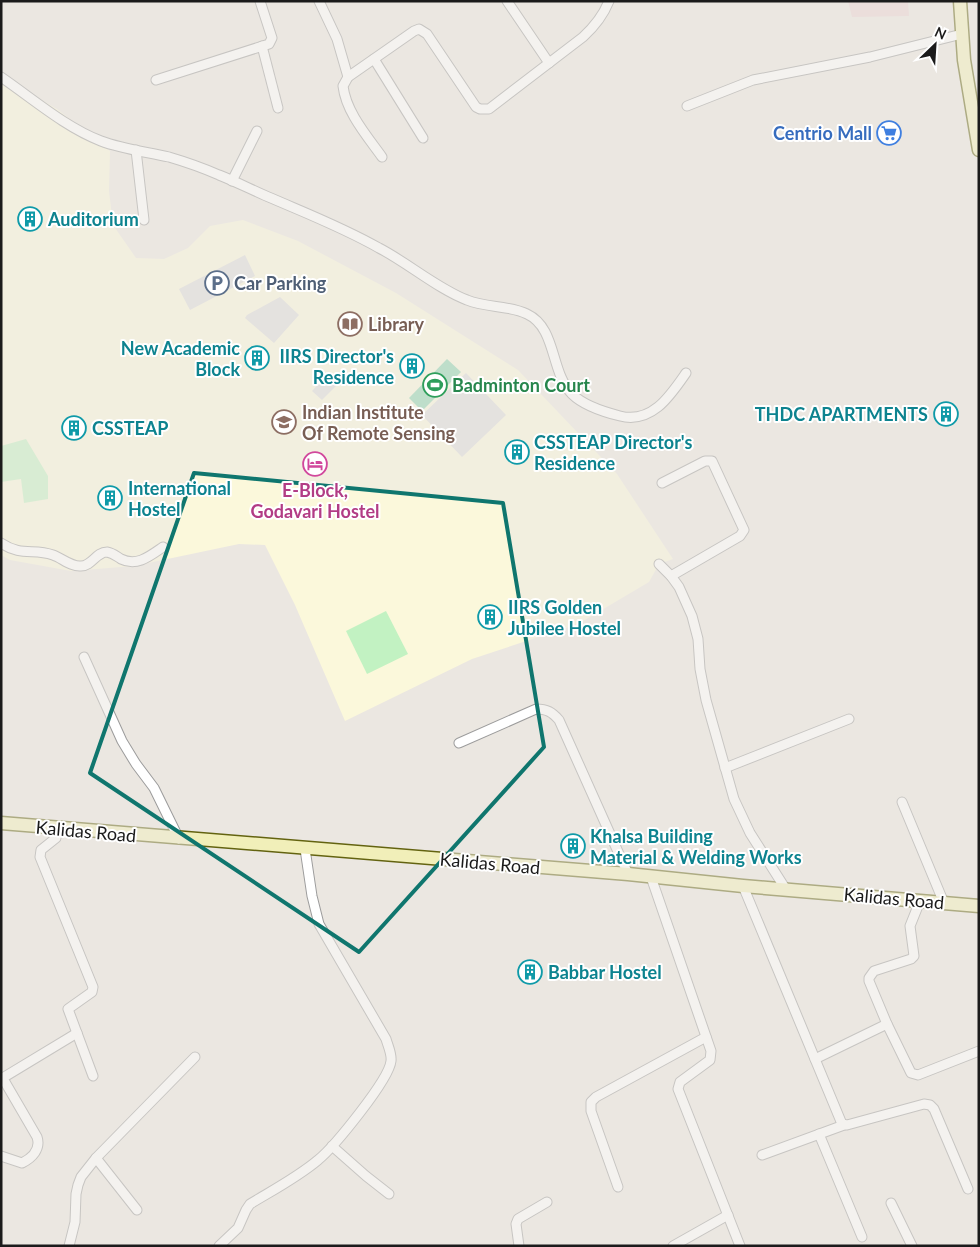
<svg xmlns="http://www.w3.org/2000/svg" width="980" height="1247" viewBox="0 0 980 1247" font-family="Lato,sans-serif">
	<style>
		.commercial { fill: #ebd2d3 }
		.education { fill: #fbf8db }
		.park { fill: #c2f2c2 }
		.pitch { fill: #87d2ae }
		.parking { fill: #dbdbdb }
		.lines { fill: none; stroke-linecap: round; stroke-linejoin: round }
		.street-casing { stroke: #9c9c9c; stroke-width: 11 }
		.secondary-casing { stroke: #636310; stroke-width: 15 }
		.street { stroke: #fff; stroke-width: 9 }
		.secondary { stroke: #f1efb9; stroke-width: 12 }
		.marked { fill: none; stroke: #0f766e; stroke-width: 4; stroke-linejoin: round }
		.labels { text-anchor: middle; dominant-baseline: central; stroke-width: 4; stroke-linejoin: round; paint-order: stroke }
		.shop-label { font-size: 18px; font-weight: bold; fill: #366cbe; stroke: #fff; text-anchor: end }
		.culture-label { font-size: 18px; font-weight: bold; fill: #0d838f; stroke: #fff; text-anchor: start }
		.service-label { font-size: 18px; font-weight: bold; fill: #4e5e75; stroke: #fff; text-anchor: start }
		.education-label { font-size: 18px; font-weight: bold; fill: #785e54; stroke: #fff; text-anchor: start }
		.leisure-label { font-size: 18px; font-weight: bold; fill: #27864d; stroke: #fff; text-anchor: start }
		.hotel-label { font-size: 18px; font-weight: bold; fill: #b23c85; stroke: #fff }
		.street-label { font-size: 18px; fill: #1b1b1b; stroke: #fff }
	</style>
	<rect width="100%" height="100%" fill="#ebe7e1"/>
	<polygon class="commercial" points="848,1 908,1 909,16 852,17"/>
	<polygon class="education" points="1,76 57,109 110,151 109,191 113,225 136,258 164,259 188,248 210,226 243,220 298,241 396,293 518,370 617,474 673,559 659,564 649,582 578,624 472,659 345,721 295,605 265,545 239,544 134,566 71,571 10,560 1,555"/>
	<g class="park">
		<polygon points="26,439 48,476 48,499 24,503 21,479 1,482 1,446"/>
		<polygon points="386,611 408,654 367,674 346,631"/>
	</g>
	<polygon class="pitch" points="447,359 461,372 422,411 409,398"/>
	<g class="parking">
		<polygon points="245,255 255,276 190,310 179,289"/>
		<polygon points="280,297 299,315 274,343 245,318 247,315"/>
		<polygon points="466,373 506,415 462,457 422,415"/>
		<polygon points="327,375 337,385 322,400 312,391"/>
	</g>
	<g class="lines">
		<g class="street-casing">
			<g id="street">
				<polyline points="319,1 337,39 348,77"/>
				<polyline points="507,1 549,63"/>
				<polyline points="262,46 278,108"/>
				<polyline points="374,59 423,138"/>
				<path d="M 1,77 C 33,99 65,127 101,141 C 122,149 147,152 169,157 C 186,162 203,168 219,175 C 237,182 254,191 271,198 C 308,214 344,228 379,248 C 408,263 438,289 467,300 C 486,308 509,305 527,314 C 557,328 550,372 572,394 C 584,406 604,412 620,416 C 652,424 670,396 686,373"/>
				<polyline points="156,80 269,44 272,38 260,1"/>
				<polyline points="687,106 753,80 870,57 962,34"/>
				<polyline points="136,150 144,220"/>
				<path d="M 382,157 C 367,136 346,112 343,86 L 348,77 L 414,31 L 419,29 L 427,34 L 476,107 L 480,109 L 489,109 L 583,37 C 595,26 603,16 609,1"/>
				<polyline points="232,181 257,131"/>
				<polyline points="662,483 705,461 712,461 744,530 740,536 671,576"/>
				<path d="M 1,543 C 22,557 33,548 53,555 C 62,558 71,567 81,566 C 92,566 96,552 107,552 C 113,553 116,556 121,559 C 137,567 150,556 163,547"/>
				<polyline points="659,564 671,576 679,587 692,616 698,639 700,669 706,700 734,799 750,833 785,888"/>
				<polyline points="84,657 122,741 136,764 154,788 179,839"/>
				<path d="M 459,743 L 536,709 C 547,709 552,712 559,720 L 628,874"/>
				<polyline points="725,768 849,719"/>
				<polyline points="902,802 944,903"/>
				<polyline points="57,828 56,838 41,850 40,857 93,987 92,992 68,1009 93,1076"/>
				<polyline points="651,877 711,1051 710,1060 680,1082 678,1089 740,1246"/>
				<polyline points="743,886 842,1124 847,1125 924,1104 930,1105 934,1109 968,1189"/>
				<polyline points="920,901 910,926 914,956 911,959 874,971 869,978 869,981 887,1024 911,1073 918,1075 979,1051"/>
				<polyline points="815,1059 887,1024"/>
				<polyline points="1,1079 77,1033"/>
				<path d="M 1,1081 L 5,1082 L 37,1137 C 41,1149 32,1158 22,1163 L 1,1156"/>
				<polyline points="819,1134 862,1237"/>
				<polyline points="332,1146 366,1176 389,1194"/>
				<polyline points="762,1155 844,1125"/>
				<polyline points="96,1158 137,1210"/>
				<polyline points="618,1187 591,1111 591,1102 596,1097 706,1037"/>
				<polyline points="891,1203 912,1246"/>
				<polyline points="69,1246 75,1222 76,1194 78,1185 81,1177 96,1158 195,1057"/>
				<path d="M 219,1246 L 238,1228 L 246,1210 L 250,1204 C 273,1190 298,1177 318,1160 C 334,1147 389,1080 391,1061 C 392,1054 388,1046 386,1039 L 319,924 L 312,896 L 305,849"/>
				<polyline points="519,1246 516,1224 518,1219 547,1202"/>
				<polyline points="673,1246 728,1215"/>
			</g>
		</g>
		<g class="secondary-casing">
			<g id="secondary">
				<polyline points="960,1 964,60 979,150"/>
				<polyline points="1,823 628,874 743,886 979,906"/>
			</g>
		</g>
		<use href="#street" class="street"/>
		<use href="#secondary" class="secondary"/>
	</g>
	<path d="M0 0H980V1247H0ZM 194,473 L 503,503 L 544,747 L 359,952 L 90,773 Z" fill="#ebe7e1" fill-opacity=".55" fill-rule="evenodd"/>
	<path class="marked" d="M 194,473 L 503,503 L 544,747 L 359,952 L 90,773 Z"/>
	<defs>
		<g id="supermarket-ring" transform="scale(1.25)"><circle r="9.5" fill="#fff" stroke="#3f7fe0" stroke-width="1.5"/><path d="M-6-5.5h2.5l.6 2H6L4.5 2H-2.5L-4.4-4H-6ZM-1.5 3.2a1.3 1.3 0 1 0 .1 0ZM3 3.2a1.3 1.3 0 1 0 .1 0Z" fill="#3f7fe0"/></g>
		<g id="building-ring" transform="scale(1.25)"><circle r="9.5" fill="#fff" stroke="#0f9aa8" stroke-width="1.5"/><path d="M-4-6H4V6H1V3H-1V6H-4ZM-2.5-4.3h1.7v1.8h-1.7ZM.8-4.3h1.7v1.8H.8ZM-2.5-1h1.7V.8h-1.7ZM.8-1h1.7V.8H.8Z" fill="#0f9aa8"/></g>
		<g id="parking-ring" transform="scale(1.25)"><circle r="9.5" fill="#fff" stroke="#5c6f8a" stroke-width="1.5"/><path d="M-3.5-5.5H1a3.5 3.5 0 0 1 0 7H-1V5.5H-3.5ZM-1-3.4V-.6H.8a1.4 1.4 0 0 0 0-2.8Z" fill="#5c6f8a"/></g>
		<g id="library-ring" transform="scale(1.25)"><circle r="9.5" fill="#fff" stroke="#8d6e63" stroke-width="1.5"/><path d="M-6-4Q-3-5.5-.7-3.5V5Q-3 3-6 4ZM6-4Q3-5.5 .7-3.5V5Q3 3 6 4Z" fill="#8d6e63"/></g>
		<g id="stadium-ring" transform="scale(1.25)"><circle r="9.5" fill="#fff" stroke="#2e9e5b" stroke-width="1.5"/><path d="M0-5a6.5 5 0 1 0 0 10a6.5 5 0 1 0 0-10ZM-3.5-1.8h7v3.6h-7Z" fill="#2e9e5b"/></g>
		<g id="university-ring" transform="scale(1.25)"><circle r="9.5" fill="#fff" stroke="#8d6e63" stroke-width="1.5"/><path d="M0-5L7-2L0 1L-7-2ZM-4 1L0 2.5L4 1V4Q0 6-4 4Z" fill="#8d6e63"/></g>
		<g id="hotel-ring" transform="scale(1.25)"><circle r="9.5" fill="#fff" stroke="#d1479c" stroke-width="1.5"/><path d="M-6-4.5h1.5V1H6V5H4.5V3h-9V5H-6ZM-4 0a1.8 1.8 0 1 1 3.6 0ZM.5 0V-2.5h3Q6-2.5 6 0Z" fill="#d1479c"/></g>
	</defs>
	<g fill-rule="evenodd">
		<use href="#supermarket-ring" x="889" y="133"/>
		<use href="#building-ring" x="30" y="219"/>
		<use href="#parking-ring" x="217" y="283"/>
		<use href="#library-ring" x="350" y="324"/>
		<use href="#building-ring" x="257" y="358"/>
		<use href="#building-ring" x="412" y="366"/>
		<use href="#stadium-ring" x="435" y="385"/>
		<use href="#building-ring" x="946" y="414"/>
		<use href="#university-ring" x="284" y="422"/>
		<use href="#building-ring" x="74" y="428"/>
		<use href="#building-ring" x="517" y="452"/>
		<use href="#hotel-ring" x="315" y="464"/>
		<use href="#building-ring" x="110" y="498"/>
		<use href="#building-ring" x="490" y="617"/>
		<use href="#building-ring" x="573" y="846"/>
		<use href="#building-ring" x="530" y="972"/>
	</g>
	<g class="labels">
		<g class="shop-label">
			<text x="872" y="133">Centrio Mall</text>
		</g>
		<g class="culture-label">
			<text x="48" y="219">Auditorium</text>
			<text x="240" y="348" text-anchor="end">New Academic<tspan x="240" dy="21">Block</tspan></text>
			<text x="394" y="356" text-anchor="end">IIRS Director's<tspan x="394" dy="21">Residence</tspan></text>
			<text x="928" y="414" text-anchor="end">THDC APARTMENTS</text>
			<text x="92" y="428">CSSTEAP</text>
			<text x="534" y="442">CSSTEAP Director's<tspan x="534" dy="21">Residence</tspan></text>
			<text x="128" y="488">International<tspan x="128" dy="21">Hostel</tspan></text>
			<text x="508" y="607">IIRS Golden<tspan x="508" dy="21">Jubilee Hostel</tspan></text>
			<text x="590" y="836">Khalsa Building<tspan x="590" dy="21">Material &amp; Welding Works</tspan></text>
			<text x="548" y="972">Babbar Hostel</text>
		</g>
		<g class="service-label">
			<text x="234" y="283">Car Parking</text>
		</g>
		<g class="education-label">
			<text x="368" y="324">Library</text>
			<text x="302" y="412">Indian Institute<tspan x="302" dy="21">Of Remote Sensing</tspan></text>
		</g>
		<g class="leisure-label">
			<text x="452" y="385">Badminton Court</text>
		</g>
		<g class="hotel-label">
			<text x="315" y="490">E-Block,<tspan x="315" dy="21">Godavari Hostel</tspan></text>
		</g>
		<g class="street-label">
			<text transform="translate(86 831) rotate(5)">Kalidas Road</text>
			<text transform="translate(490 863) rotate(5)">Kalidas Road</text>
			<text transform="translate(894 898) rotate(5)">Kalidas Road</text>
		</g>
	</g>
	<rect width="980" height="1247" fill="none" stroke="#1b1b1b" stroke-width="5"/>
	<g transform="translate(935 45) rotate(25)" stroke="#ffffff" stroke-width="4" paint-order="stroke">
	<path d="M0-4L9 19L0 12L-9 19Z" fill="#1b1b1b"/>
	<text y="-8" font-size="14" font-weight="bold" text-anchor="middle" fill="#1b1b1b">N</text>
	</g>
</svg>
